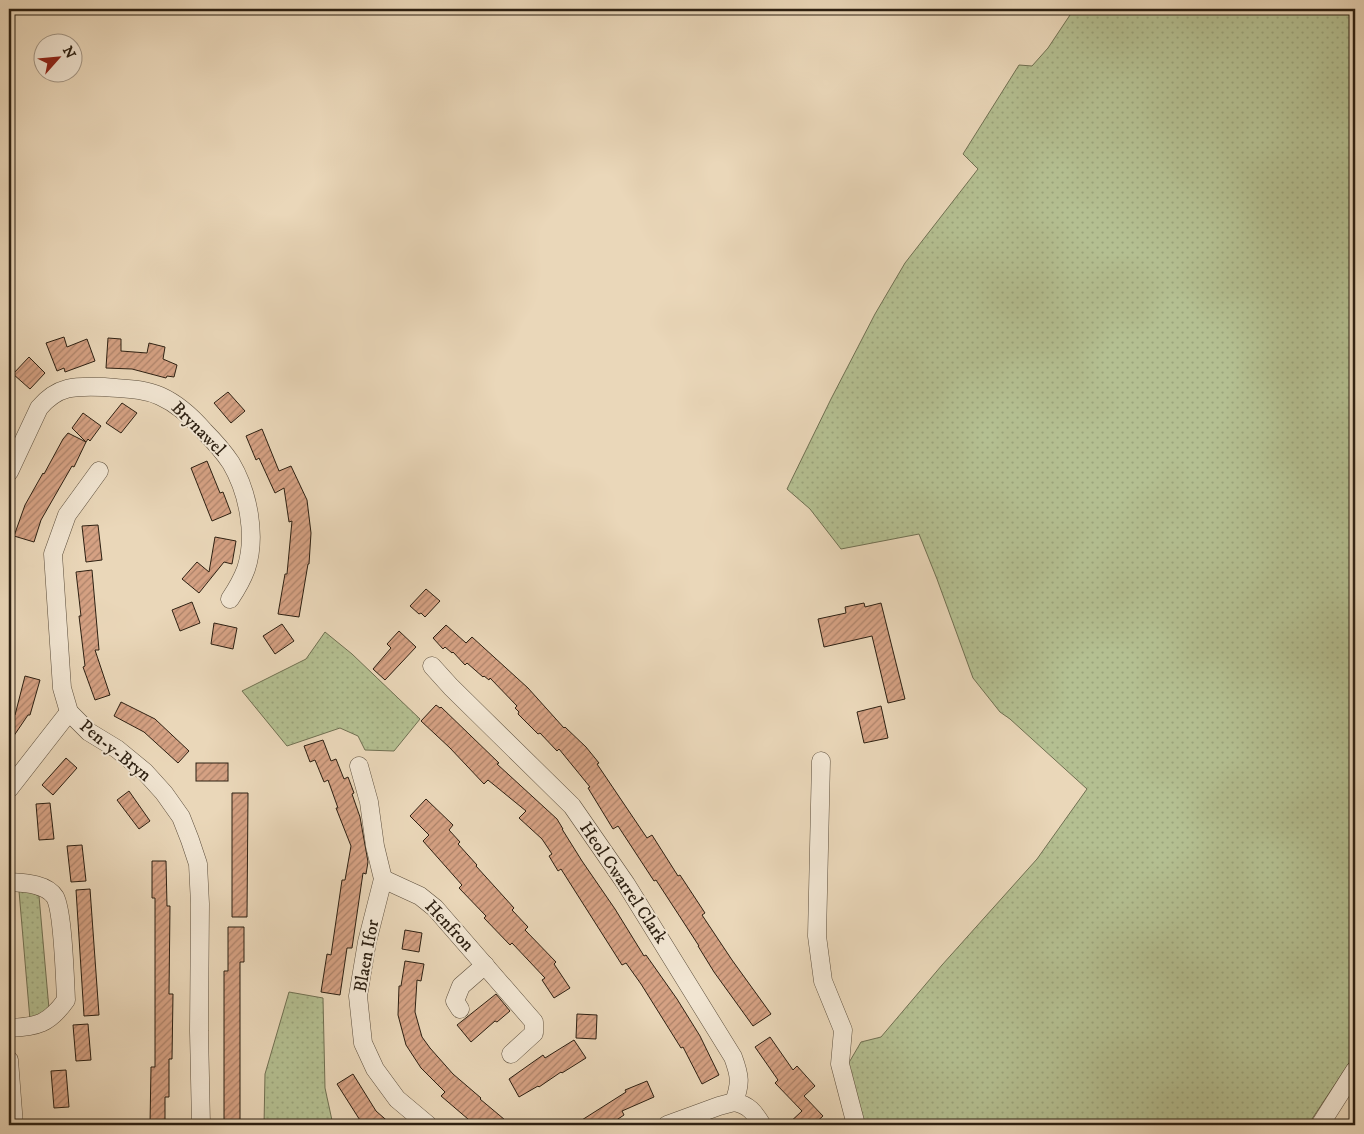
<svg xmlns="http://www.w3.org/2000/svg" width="1364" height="1134" viewBox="0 0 1364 1134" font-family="'IM FELL DW Pica',serif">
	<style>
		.grass { fill: url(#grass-dots); stroke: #707052 }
		.building { fill: url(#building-hatch); stroke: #2d2012 }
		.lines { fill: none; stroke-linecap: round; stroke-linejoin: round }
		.minor-casing { stroke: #5c4e3c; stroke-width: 19 }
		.minor { stroke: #f1e5d2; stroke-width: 18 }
		.labels { text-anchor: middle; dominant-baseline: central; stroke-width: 4; stroke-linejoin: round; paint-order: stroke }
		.street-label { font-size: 18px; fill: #2d2012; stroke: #f1e5d2 }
	</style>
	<defs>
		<pattern id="grass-dots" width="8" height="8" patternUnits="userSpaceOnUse" patternTransform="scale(1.25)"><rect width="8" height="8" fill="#b4bf91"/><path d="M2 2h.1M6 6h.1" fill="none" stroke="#9ba47c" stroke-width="1.8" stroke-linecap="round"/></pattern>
		<pattern id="building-hatch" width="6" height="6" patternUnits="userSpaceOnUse" patternTransform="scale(1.25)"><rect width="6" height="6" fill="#d5a183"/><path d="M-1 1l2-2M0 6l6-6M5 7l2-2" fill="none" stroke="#ad836a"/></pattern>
	</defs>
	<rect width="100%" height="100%" fill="#ead7b9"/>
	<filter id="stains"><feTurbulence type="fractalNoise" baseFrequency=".004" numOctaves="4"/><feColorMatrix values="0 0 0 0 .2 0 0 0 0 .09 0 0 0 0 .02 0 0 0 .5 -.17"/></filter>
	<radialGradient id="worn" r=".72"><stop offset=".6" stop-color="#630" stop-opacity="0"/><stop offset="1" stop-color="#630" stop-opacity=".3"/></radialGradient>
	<g class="grass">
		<polygon points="1074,9 1355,9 1355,1054 1308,1125 863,1125 847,1066 861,1042 881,1037 942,965 1037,859 1087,789 1010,719 1000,712 973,678 937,579 919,534 841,549 810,509 787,489 831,399 875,314 905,263 978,169 963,154 1019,65 1032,66 1048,48"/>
		<polygon points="325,632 352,654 420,719 394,751 365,750 358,736 340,728 287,746 242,691 306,659"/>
		<polygon points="27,890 39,896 49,1009 30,1020 19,891"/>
		<polygon points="289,992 323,998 325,1088 333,1125 264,1125 265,1074"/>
	</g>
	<g class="building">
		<polygon points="64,337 67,347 87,339 95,361 65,372 64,368 57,371 46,343"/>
		<polygon points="108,338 121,339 121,351 147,353 149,343 165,347 163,359 177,365 174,377 167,376 166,378 132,369 106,368"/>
		<polygon points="29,357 45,373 30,389 13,374"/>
		<polygon points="228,392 245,411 231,423 214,403"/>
		<polygon points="122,403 137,413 121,433 106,423"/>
		<polygon points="83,413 101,426 90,441 88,439 86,442 72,428"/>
		<polygon points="262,429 279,471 291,466 307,500 311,533 309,564 308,564 299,617 278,614 285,574 287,574 292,521 289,522 284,488 275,493 259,458 256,460 246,436"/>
		<polygon points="68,433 86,442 74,467 72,466 41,520 34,542 14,536 25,505 43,473 44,474 63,439"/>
		<polygon points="207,461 220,493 223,492 231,513 212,521 191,468"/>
		<polygon points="98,525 102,560 86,562 82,526"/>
		<polygon points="215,537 236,541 232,564 224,562 199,593 182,579 197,562 209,572"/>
		<polygon points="92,570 99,650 95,650 110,695 95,700 83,667 85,666 79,616 81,616 76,572"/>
		<polygon points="426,589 440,601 425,617 421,613 419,614 410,606"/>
		<polygon points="192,602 200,623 180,631 172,610"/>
		<polygon points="864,603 865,607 881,603 905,699 888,703 872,636 824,647 818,619 846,613 845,607"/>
		<polygon points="214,623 237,628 233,649 211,644"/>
		<polygon points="282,624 294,641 275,654 263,636"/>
		<polygon points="446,625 466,643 472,637 528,688 564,728 565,727 586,747 599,763 597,764 647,838 652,835 678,876 680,875 705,913 702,915 732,960 771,1014 753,1026 714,972 698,946 699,946 656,880 654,881 618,826 613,829 588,788 590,787 559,749 557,751 540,733 538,734 518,714 519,712 515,708 517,706 490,678 489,680 484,676 483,677 467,663 465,665 453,652 452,653 445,647 443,649 433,638"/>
		<polygon points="399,631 416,647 385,680 373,669 391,648 387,644"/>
		<polygon points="25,676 40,680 30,715 28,715 9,743 9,711 15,715"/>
		<polygon points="121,702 155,719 189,751 178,763 144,732 114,716"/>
		<polygon points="436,705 440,708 441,707 499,763 497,764 557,819 563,829 562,829 582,861 615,909 644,956 646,955 677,999 700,1036 719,1075 702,1084 683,1047 681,1048 641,984 626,963 622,965 561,869 558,871 549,856 552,854 542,839 519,818 526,811 488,780 484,784 450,748 421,721"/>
		<polygon points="881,706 888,738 864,743 857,712"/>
		<polygon points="323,740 331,761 336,759 344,779 348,777 354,793 352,794 360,817 368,862 366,874 363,873 352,948 347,948 340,995 321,992 327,954 331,955 342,880 345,880 351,846 336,808 338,808 328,780 324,782 315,760 310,762 304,746"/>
		<polygon points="66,758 77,768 53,795 42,785"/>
		<rect x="196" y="763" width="32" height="18"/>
		<polygon points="129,791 150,821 139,829 117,800"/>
		<polygon points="232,793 248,793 247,917 232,917"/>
		<polygon points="426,799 453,825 449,830 460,842 458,844 477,865 476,866 514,908 512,910 528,927 525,930 556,962 554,964 570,988 554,998 542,980 545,978 512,943 510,945 484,918 486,916 459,888 462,885 423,841 429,835 410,816"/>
		<polygon points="50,803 54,839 39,840 36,804"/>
		<polygon points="82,845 86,881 71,882 67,846"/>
		<polygon points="152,861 166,861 167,906 170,906 169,994 173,994 172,1059 169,1059 169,1097 165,1097 165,1125 150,1125 151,1067 155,1067 155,898 152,898"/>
		<polygon points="90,889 99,1015 84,1016 76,890"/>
		<polygon points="228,927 244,927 244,962 240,962 240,1125 224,1125 224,971 228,971"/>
		<polygon points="405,930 422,933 419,952 402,949"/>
		<polygon points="405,961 424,964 421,981 417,980 415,1012 422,1037 430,1048 453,1074 481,1098 480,1099 511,1125 475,1125 441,1096 445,1092 421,1068 406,1045 398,1015 399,986 401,986"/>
		<polygon points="496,994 510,1011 497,1022 495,1021 471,1042 457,1025"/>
		<polygon points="577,1014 597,1015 596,1039 576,1038"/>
		<polygon points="88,1024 91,1060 76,1061 73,1025"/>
		<polygon points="770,1037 793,1070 797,1066 815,1086 804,1096 823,1116 813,1125 787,1125 802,1111 775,1083 778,1080 755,1047"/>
		<polygon points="574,1040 586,1058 562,1073 561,1072 539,1087 538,1086 519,1097 509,1079 543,1055 545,1058"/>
		<polygon points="66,1070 69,1107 54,1108 51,1071"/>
		<polygon points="353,1074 376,1111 392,1125 363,1125 337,1084"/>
		<polygon points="647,1081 654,1097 622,1111 624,1115 609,1125 574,1125 626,1092 625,1090"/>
	</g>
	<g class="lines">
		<g class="minor-casing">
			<g id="minor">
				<polyline points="99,471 67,515 53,554 62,688 69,712 89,732 117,749 145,772 164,793 181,817 190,840 198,864 200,904 199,1031 201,1125"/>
				<path d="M 9,472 L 39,408 C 58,385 76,386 104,387 C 123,389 142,388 160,396 C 178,404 191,416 204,431 C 214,441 223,451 231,463 C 248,492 257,536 246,569 C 242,580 236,590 230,599"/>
				<path d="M 432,666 L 451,687 L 572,806 L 626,884 L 733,1057 C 740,1076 741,1083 734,1102 C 749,1105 754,1112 762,1125"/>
				<polyline points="821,761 817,936 823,981 843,1030 840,1064 856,1125"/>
				<polyline points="359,766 369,802 375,846 383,879 367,942 358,996 363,1043 375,1069 397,1099 428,1125"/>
				<polyline points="9,789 69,712"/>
				<polyline points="383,879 420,896 435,908 534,1022 534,1033 511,1054"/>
				<path d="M 9,882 C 23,883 46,883 55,897 C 63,911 65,980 66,1000 C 49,1024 37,1027 9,1028"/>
				<polyline points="460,1009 455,1001 461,986 485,965"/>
				<polyline points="9,1060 14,1125"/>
				<polyline points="667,1125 719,1106 734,1102"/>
				<polyline points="1320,1125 1355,1070"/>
			</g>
		</g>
		<use href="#minor" class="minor"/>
	</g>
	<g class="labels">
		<g class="street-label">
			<text transform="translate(198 429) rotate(45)">Brynawel</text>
			<text transform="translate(115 751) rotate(39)">Pen-y-Bryn</text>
			<text transform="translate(623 883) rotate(56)">Heol Cwarrel Clark</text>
			<text transform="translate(449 926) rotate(47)">Henfron</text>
			<text transform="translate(367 956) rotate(-80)">Blaen Ifor</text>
		</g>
	</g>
	<rect width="1364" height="1134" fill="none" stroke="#ead7b9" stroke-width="30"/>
	<rect x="10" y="10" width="1344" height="1114" fill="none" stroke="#2d2012" stroke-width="2.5"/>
	<rect x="15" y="15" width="1334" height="1104" fill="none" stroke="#2d2012"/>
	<g transform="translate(58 58) rotate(63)"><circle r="24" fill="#f1e5d2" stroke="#a39685"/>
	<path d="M0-4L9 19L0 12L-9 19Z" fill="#8f2418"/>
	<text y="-8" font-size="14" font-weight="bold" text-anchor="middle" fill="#2d2012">N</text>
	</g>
	<rect width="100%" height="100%" filter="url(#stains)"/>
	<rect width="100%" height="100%" fill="url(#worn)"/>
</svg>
